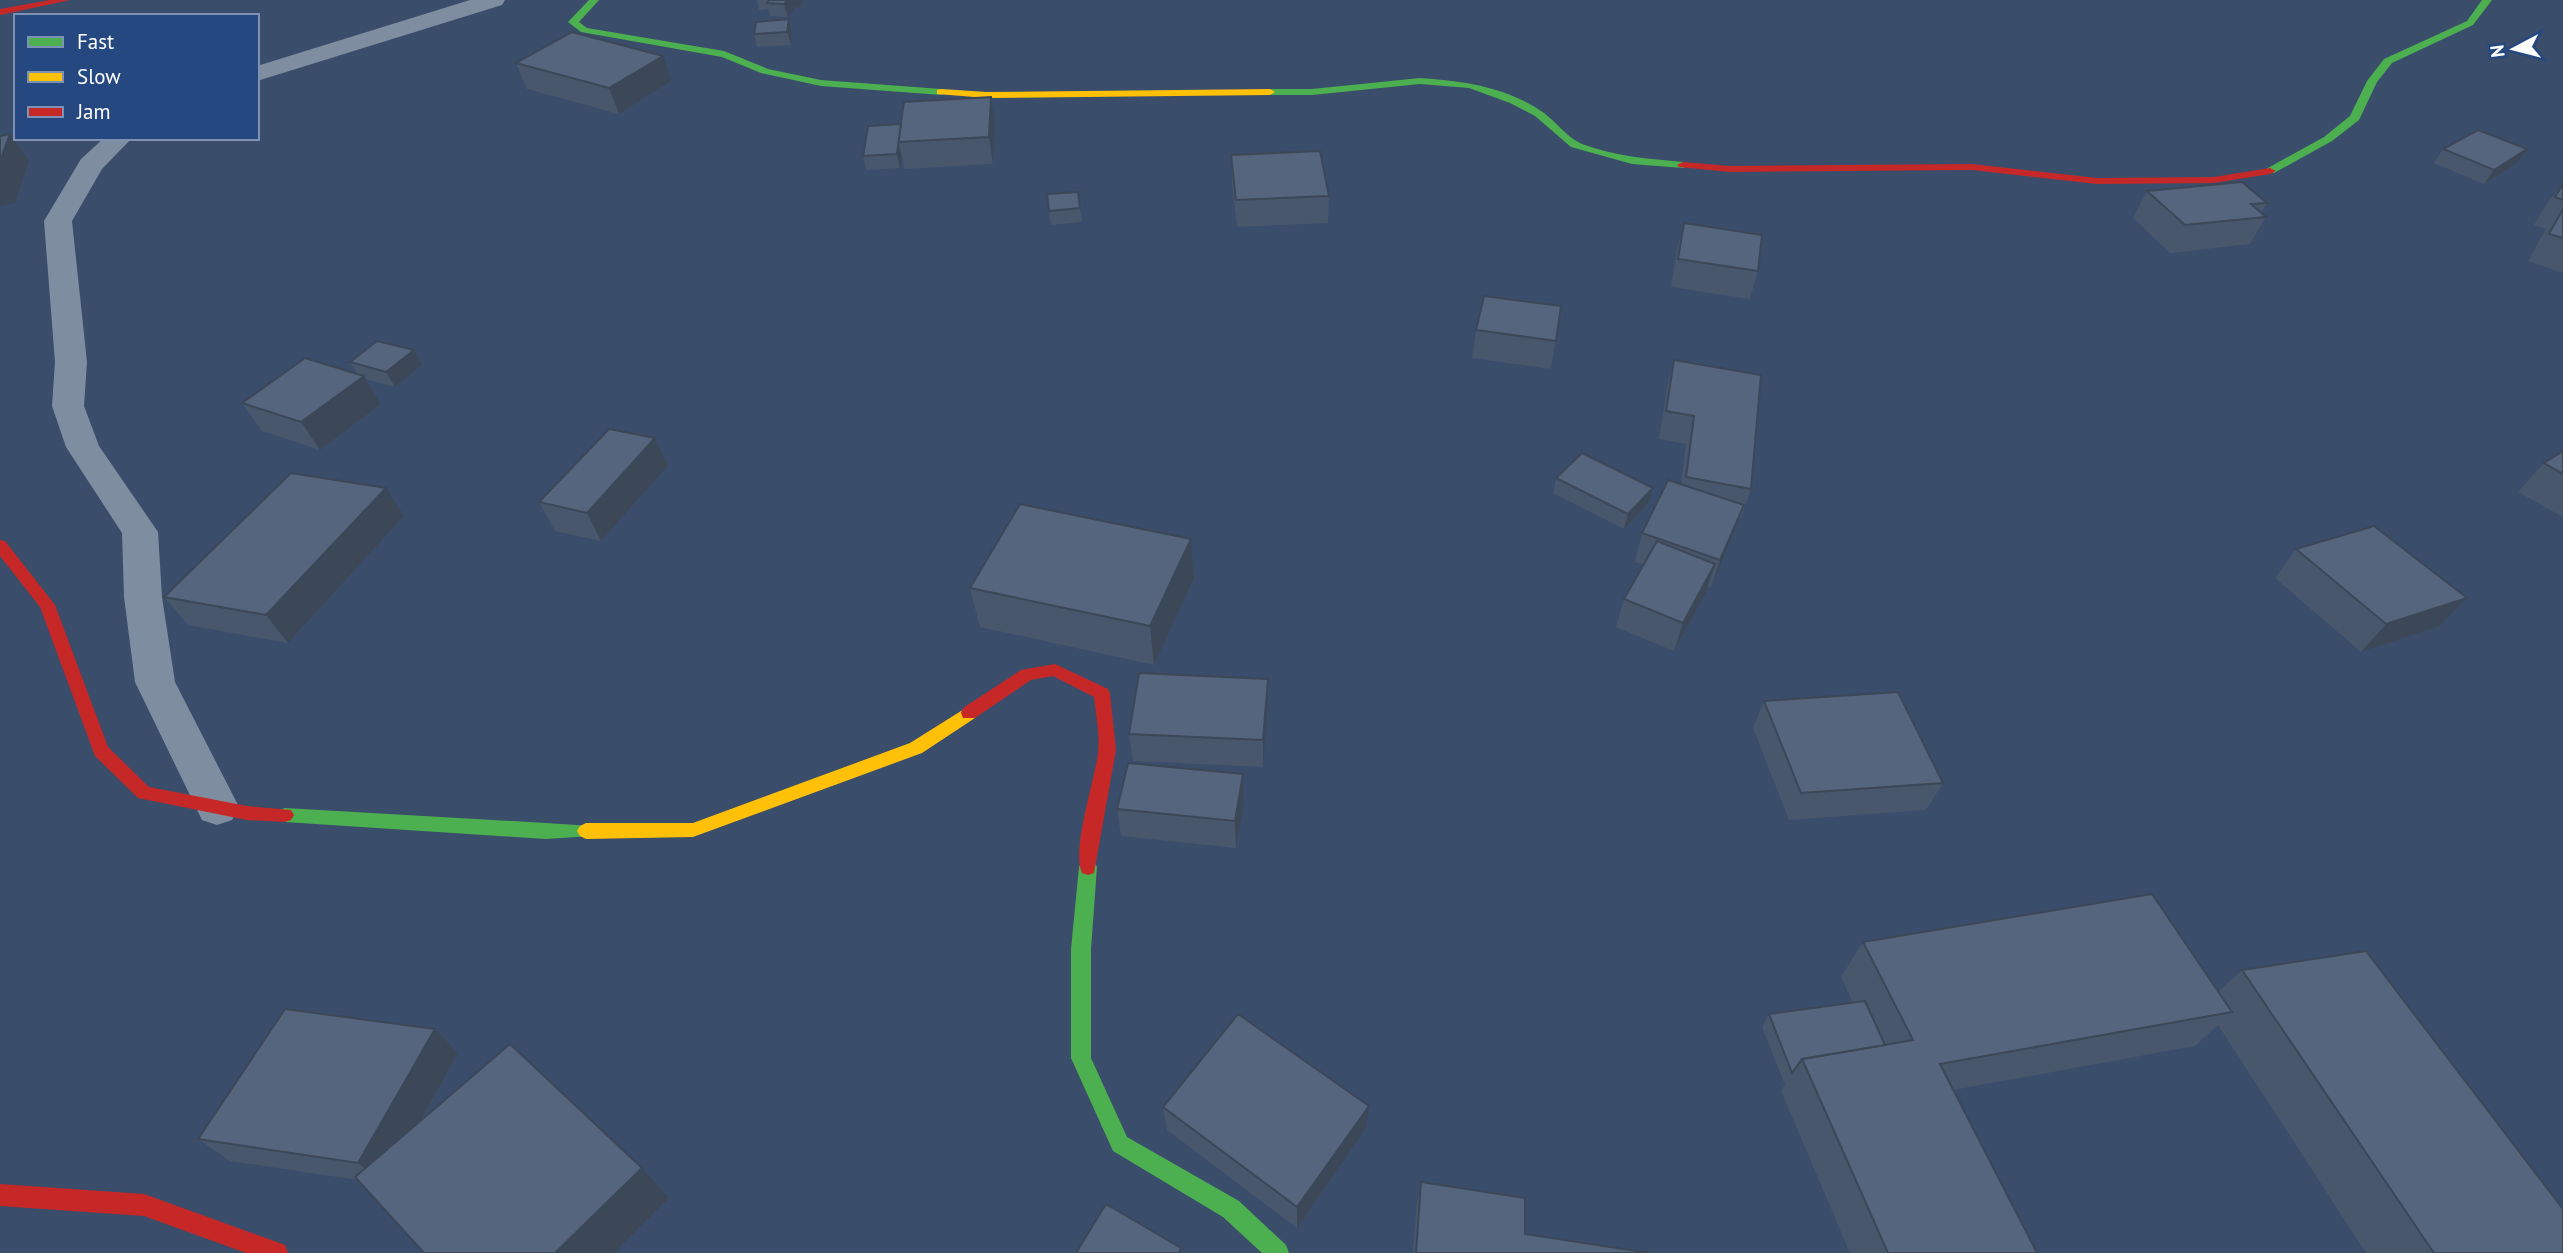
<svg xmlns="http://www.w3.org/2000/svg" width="2563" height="1253" viewBox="0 0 2563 1253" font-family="'PT Sans',sans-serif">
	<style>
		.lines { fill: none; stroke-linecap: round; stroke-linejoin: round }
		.street { fill: #7f8da1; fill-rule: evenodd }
		.fast { fill: #4caf50; fill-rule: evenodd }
		.slow { fill: #ffc107; fill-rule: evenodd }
		.jam { fill: #c62828; fill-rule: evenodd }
		.wall { fill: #49576c }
		.shaded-wall { fill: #3c4758 }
		.building { fill: #55657d; stroke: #3c4758; stroke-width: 2 }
	</style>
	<rect width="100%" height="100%" fill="#3a4d6b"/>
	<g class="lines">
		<g class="street">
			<polygon points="470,0 505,0 502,5 257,81 257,66"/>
			<polygon points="104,138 132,138 102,169 72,221 87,362 84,406 99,446 158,532 162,597 175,682 239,807 232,820 217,825 202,820 135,682 124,597 122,533 66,447 52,406 55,362 44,221 81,159"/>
		</g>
		<g class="fast">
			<polygon points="589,0 599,0 579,22 587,28 724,51 768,69 821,80 941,89 946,92 941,95 821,86 761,73 722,57 581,32 568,22"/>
			<polygon points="2482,0 2492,0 2473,25 2392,63 2377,82 2359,120 2332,141 2274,173 2266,173 2266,169 2324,137 2350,116 2367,81 2384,59 2467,21"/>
			<path d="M 1420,78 C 1463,81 1508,87 1544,113 C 1556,122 1568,138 1582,144 C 1614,156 1649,159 1683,162 L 1689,165 L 1683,168 L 1632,164 L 1571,147 L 1535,116 L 1510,103 L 1469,88 L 1420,84 L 1312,95 L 1270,95 L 1265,92 L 1270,89 L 1312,89 Z"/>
			<polygon points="285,808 546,823 592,826 595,831 592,836 546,839 285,822 279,820 276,815 279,810"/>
			<polygon points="1088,859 1094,861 1097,867 1091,949 1091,1058 1127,1137 1239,1201 1286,1245 1289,1253 1262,1253 1223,1217 1113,1151 1071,1058 1071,949 1079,867 1082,861"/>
		</g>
		<g class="slow">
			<polygon points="941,89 987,92 1270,89 1275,92 1270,95 987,98 937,94 937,90"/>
			<polygon points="969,706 975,708 977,713 975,718 922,753 693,837 586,839 580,836 577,831 580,826 586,823 693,823 910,743"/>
		</g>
		<g class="jam">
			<polygon points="50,0 70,0 0,15 0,9"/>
			<polygon points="1683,162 1730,166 1972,164 2097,178 2214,177 2270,168 2276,171 2270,174 2214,183 2097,184 1972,170 1730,172 1679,167 1677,165"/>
			<polygon points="0,540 5,541 55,605 108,747 149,787 247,806 291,810 294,815 291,820 285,822 247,820 138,798 95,756 40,607 0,556"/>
			<path d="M 1055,664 L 1108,689 L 1110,694 L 1116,750 L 1094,873 L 1088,875 L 1082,873 C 1071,851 1095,779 1098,753 C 1100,735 1096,715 1094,697 L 1053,676 L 1031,680 L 975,718 L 963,718 L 961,713 L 963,708 L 1021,670 Z"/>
			<polygon points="0,1184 144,1194 277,1242 285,1245 288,1253 246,1253 144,1216 0,1206"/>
		</g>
	</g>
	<g class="wall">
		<polygon points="757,0 803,0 802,7 793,8 794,10 788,17 770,16 768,9 759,10"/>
		<polygon points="789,19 792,32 791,45 757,47 754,34"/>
		<polygon points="516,63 671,81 619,114 527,89"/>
		<polygon points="991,97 995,124 993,164 904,169 902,158 900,168 866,170 863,156 901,124"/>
		<polygon points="2443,149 2517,163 2484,184 2434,163"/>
		<polygon points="1231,155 1329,196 1328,223 1237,227 1232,182"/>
		<polygon points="2563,183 2563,273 2528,261 2546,229 2534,225 2546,205"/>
		<polygon points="2147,191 2267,203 2261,213 2266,217 2250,244 2170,253 2133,218"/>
		<polygon points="1078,192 1082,222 1051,225 1047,194"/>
		<polygon points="1684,223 1758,271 1750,299 1671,287 1677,250"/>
		<polygon points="1561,306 1551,369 1472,358 1476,330"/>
		<polygon points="1674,360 1751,489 1741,518 1739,517 1734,533 1711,588 1708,587 1674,651 1616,627 1624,599 1644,565 1635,562 1642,533 1681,484 1686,444 1659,439 1667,388"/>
		<polygon points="350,362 422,365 395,387 366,379 381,404 320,450 262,431 242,403 357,373"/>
		<polygon points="2563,451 2563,517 2518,492 2544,463"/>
		<polygon points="668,466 601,541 555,531 539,502"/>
		<polygon points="1556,478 1653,488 1649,502 1624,529 1553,493"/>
		<polygon points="404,516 288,643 188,625 164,597"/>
		<polygon points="1191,539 1194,578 1154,665 980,627 970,588"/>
		<polygon points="2296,549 2467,598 2440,626 2361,652 2275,578"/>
		<polygon points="1764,701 1943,783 1926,810 1789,820 1753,728"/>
		<polygon points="1268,706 1263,767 1133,761 1129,734"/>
		<polygon points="1243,774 1244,801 1236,848 1121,836 1117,809"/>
		<polygon points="1863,942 2218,992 2242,970 2563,1253 2366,1253 2218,1025 2195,1046 1953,1090 2037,1253 1850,1253 1781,1091 1785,1085 1762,1027 1769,1014 1853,1003 1841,977"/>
		<polygon points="435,1029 458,1053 422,1120 669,1198 614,1253 424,1253 358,1180 230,1161 198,1139"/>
		<polygon points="1163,1107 1366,1128 1297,1228 1167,1130"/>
		<polygon points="1421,1182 1525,1234 1649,1253 1413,1253 1417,1203"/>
	</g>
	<g class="shaded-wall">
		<polygon points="778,0 803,0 802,7 793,8 794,10 788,17 784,4"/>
		<polygon points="789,19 792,32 791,45 787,32"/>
		<polygon points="663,56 671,81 619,114 609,88"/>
		<polygon points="991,97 995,124 993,164 989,137"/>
		<polygon points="10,134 29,161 15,203 0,206 0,161"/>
		<polygon points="899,145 902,158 900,168 897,154"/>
		<polygon points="2527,149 2517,163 2484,184 2494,170"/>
		<polygon points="414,350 422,365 395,387 386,372"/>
		<polygon points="364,376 381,404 320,450 301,422"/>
		<polygon points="655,438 668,466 601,541 587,513"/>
		<polygon points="386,488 404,516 288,643 266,615"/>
		<polygon points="1653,488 1649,502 1624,529 1628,514"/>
		<polygon points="1744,505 1734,533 1711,588 1720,560"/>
		<polygon points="1191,539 1194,578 1154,665 1150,626"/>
		<polygon points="1715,564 1706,592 1674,651 1683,623"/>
		<polygon points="2467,598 2440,626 2361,652 2386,624"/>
		<polygon points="1268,679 1268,706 1263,767 1263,740"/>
		<polygon points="1243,774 1244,801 1236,848 1235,821"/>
		<polygon points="435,1029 458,1053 386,1185 358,1163"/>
		<polygon points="1369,1106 1366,1128 1297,1228 1297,1207"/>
		<polygon points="642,1168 669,1198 614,1253 555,1253"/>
	</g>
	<g class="building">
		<polygon points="769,0 788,0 784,4 767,3"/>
		<polygon points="789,19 787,32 754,34 756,22"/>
		<polygon points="572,32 663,56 609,88 516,63"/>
		<polygon points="991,97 989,137 898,142 904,102"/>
		<polygon points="901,124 897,154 863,156 868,126"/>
		<polygon points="2478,130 2527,149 2494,170 2443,149"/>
		<polygon points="10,134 0,161 0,136"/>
		<polygon points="1320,151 1329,196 1236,200 1231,155"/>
		<polygon points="2242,182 2267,203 2251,204 2266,217 2185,225 2147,191"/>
		<polygon points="2563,184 2563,200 2555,197"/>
		<polygon points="1078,192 1080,208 1049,211 1047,194"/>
		<polygon points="2563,209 2563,238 2549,234"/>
		<polygon points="1684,223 1762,235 1758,271 1678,259"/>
		<polygon points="1484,296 1561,306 1556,341 1476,330"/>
		<polygon points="377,341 414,350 386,372 350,362"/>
		<polygon points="305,358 364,376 301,422 242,403"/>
		<polygon points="1674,360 1761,375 1751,489 1686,477 1694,416 1666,411"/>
		<polygon points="609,429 655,438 587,513 539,502"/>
		<polygon points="2563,451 2563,474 2544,463"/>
		<polygon points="1582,453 1653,488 1628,514 1556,478"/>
		<polygon points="291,473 386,488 266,615 164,597"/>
		<polygon points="1668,480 1744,505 1720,560 1642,533"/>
		<polygon points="1020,504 1191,539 1150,626 970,588"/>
		<polygon points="2374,526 2467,598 2386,624 2296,549"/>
		<polygon points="1657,541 1715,564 1683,623 1624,599"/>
		<polygon points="1139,673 1268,679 1263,740 1129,734"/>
		<polygon points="1898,692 1943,783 1801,793 1764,701"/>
		<polygon points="1128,763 1243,774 1235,821 1117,809"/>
		<polygon points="2152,894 2232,1012 1940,1064 2037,1253 1888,1253 1802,1059 1913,1040 1863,942"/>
		<polygon points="2366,951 2563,1209 2563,1253 2434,1253 2242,970"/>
		<polygon points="1865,1001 1885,1045 1802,1059 1792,1073 1769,1014"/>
		<polygon points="285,1009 435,1029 358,1163 198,1139"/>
		<polygon points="1238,1014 1369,1106 1297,1207 1163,1107"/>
		<polygon points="510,1044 642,1168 555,1253 424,1253 355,1177"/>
		<polygon points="1421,1182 1525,1198 1525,1234 1649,1253 1416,1253"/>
		<polygon points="1106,1204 1181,1248 1179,1253 1076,1253"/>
	</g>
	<rect x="14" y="14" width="245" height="126" fill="#254880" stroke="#7c91b3" stroke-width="2"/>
	<rect x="28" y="37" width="35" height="10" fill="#4caf50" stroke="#7c91b3" stroke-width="2"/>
	<text x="77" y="49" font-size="21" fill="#ffffff">Fast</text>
	<rect x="28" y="72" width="35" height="10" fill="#ffc107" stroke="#7c91b3" stroke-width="2"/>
	<text x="77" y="84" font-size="21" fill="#ffffff">Slow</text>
	<rect x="28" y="107" width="35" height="10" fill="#c62828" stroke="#7c91b3" stroke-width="2"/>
	<text x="77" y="119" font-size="21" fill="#ffffff">Jam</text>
	<g transform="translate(2514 49) rotate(263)" stroke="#254880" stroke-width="5" paint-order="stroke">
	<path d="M0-5L12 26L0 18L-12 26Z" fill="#ffffff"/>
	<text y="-10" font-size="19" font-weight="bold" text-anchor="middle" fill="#ffffff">N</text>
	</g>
</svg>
